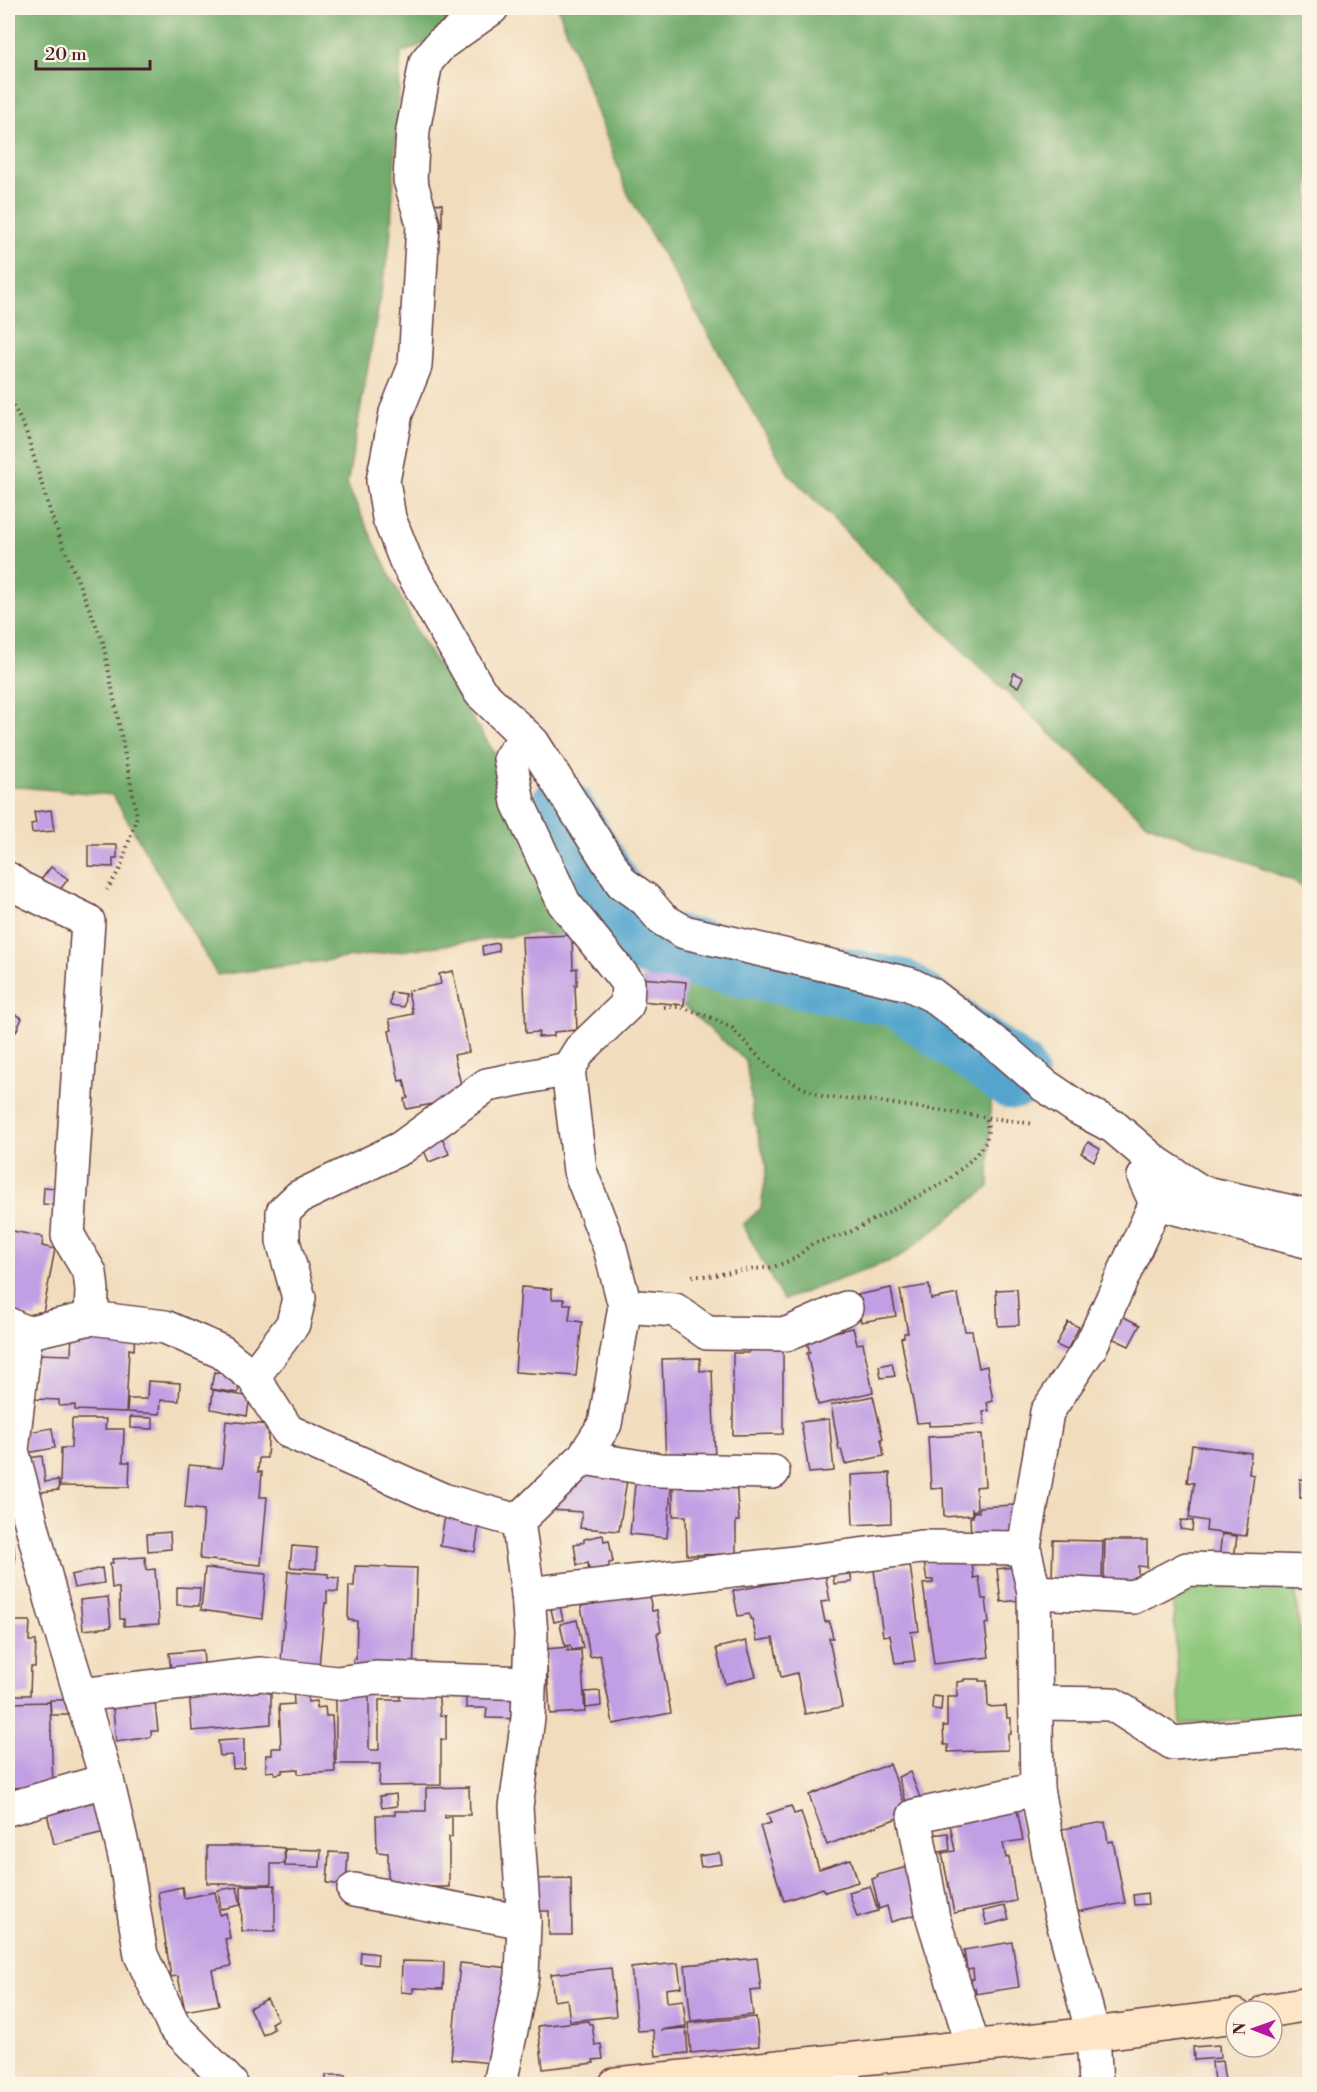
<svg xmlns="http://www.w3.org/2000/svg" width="1317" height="2092" viewBox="0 0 1317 2092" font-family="'Libre Bodoni',serif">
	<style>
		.green { fill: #8ec87c; stroke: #6c7454; stroke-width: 1.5 }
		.forest { fill: #72ac6c; stroke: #5e664c; stroke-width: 1.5 }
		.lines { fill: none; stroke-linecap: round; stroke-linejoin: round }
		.river { stroke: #52a5cd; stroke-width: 69 }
		.building { fill: #c09fe4 }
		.street-casing { stroke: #633c41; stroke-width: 36 }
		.secondary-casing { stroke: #633c41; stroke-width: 36 }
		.path { stroke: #633c41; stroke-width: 4; stroke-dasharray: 1.5 4.5; stroke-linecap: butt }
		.street { stroke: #fff; stroke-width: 33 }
		.secondary { stroke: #fee5c5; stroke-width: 33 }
	</style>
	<rect width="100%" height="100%" fill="#fcf5e5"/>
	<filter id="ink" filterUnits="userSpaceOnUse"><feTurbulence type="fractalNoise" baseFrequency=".0167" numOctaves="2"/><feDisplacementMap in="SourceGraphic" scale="12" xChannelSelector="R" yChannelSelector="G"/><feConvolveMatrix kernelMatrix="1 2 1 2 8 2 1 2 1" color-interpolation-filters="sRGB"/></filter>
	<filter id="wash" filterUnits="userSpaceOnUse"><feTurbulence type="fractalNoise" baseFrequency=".008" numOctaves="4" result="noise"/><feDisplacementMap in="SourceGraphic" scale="24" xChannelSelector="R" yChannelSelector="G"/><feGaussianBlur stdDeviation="1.35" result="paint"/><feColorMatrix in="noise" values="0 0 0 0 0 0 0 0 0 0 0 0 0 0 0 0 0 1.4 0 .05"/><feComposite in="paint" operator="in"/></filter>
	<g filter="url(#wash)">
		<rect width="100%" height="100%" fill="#f1ddbd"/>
		<polygon class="green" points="1192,1586 1295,1586 1307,1714 1181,1724 1173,1600"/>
		<g class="forest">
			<polygon points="8,8 513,8 401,53 390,242 347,485 420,638 544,829 681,956 991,1041 989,1187 898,1258 783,1300 743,1225 761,1208 767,1167 754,1119 746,1061 620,950 536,933 217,975 113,795 8,786"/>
			<polygon points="558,8 1309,8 1309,892 1292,880 1146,823 971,659 788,473 628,194"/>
		</g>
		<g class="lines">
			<polyline class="river" points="561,813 629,925 646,941 663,947 900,993 1013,1075"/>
		</g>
		<g id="blocks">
			<g class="building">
				<polygon points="429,203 442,204 442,227 429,226"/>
				<polygon points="1014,673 1023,677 1018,687 1010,683"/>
				<polygon points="51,810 54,831 32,833 31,824 36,823 34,812"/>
				<polygon points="88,845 117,845 117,858 113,858 113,867 88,866"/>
				<polygon points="51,867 68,879 57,894 40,881"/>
				<polygon points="572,935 573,969 577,968 577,985 575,985 577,1030 554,1032 554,1036 538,1037 539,1032 526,1033 522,937"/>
				<polygon points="498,943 499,951 483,955 482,946"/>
				<polygon points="453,971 469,1052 454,1055 464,1098 406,1109 404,1099 408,1098 404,1080 399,1081 389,1031 392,1030 389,1019 413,1014 408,991 441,984 439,974"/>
				<polygon points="642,978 686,982 684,1005 640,1001"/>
				<polygon points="391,992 405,994 404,1007 390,1005"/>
				<polygon points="12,1013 22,1018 16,1032 8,1028"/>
				<polygon points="439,1130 449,1154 429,1162 419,1139"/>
				<polygon points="1088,1142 1100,1149 1094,1161 1081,1153"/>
				<polygon points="44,1187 67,1189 66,1206 43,1204"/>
				<polygon points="8,1230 43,1237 42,1246 55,1249 43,1313 38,1312 36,1318 8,1313"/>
				<polygon points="929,1285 931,1299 958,1294 965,1331 972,1331 979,1368 987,1366 993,1401 987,1403 989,1411 983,1412 985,1424 929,1426 929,1422 917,1423 901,1338 904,1337 904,1333 908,1333 900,1290"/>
				<polygon points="521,1287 552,1289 552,1299 564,1299 564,1304 571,1304 569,1320 582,1322 576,1376 515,1372"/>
				<polygon points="891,1288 896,1316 861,1322 857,1295"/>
				<polygon points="1017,1289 1019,1325 998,1326 996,1290"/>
				<polygon points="1114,1312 1140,1325 1129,1346 1103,1334"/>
				<polygon points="1068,1322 1079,1327 1067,1350 1056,1345"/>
				<polygon points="853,1328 857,1344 863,1343 873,1392 818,1405 807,1353 810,1353 806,1338"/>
				<polygon points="72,1333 135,1333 134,1350 129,1349 126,1412 75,1410 75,1405 59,1406 59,1400 34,1399 36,1354 71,1355"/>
				<polygon points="783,1344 783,1434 733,1435 733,1353 749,1353 750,1345"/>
				<polygon points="700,1358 700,1371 712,1370 715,1462 666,1464 662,1359"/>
				<polygon points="892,1363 895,1376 881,1378 879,1366"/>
				<polygon points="214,1372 240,1377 238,1393 211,1389"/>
				<polygon points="148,1381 180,1383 179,1401 161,1400 160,1414 127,1412 128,1399 147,1399"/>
				<polygon points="213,1390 250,1397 247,1416 211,1409"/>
				<polygon points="873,1396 883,1439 881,1439 884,1456 845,1464 841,1449 839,1450 831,1405"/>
				<polygon points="130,1417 153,1418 153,1429 130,1428"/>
				<polygon points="72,1419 106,1419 105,1429 124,1429 123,1462 130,1462 129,1487 60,1486 61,1448 71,1448"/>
				<polygon points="829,1419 834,1471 809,1473 801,1422"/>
				<polygon points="226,1421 269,1425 267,1458 259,1458 258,1472 262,1472 260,1497 267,1497 261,1565 200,1559 204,1510 185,1508 189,1465 222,1468"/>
				<polygon points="52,1428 55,1448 27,1453 23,1433"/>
				<polygon points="982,1434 985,1486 976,1487 977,1510 973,1511 972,1508 972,1515 944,1517 943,1488 931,1489 928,1437"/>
				<polygon points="1192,1445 1251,1453 1249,1474 1254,1475 1246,1536 1206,1531 1207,1521 1189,1518 1194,1483 1187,1482"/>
				<polygon points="42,1456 45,1482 58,1480 59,1490 31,1493 28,1458"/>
				<polygon points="588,1471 628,1473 619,1531 580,1528 582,1512 551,1510"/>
				<polygon points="890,1473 891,1523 853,1525 851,1475"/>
				<polygon points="636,1474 672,1477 667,1538 630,1534"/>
				<polygon points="1300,1479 1310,1480 1310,1498 1300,1498"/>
				<polygon points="736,1481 739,1521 736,1521 736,1554 687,1555 686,1516 673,1516 673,1486"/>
				<polygon points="1014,1505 1016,1534 971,1536 970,1517 973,1517 973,1512 979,1512 979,1507"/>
				<polygon points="445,1515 480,1520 475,1552 440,1546"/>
				<polygon points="1181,1520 1193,1521 1192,1531 1180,1529"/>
				<polygon points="170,1532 171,1549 148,1551 147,1534"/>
				<polygon points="1222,1534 1237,1536 1234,1559 1219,1558"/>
				<polygon points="603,1535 604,1541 609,1540 613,1562 609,1563 609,1567 589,1571 588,1563 577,1565 574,1544 584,1542 584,1539"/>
				<polygon points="1053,1540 1103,1541 1102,1581 1052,1580"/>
				<polygon points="1105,1540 1147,1540 1147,1567 1138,1566 1138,1585 1104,1584"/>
				<polygon points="292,1546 317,1548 316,1569 290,1567"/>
				<polygon points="8,1547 14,1547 15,1562 8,1562"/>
				<polygon points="145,1557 146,1570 155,1569 159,1624 124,1626 124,1619 120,1619 119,1588 112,1588 110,1563 113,1563 112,1559"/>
				<polygon points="971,1557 974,1578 979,1577 982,1599 986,1599 989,1623 985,1624 989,1657 934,1664 923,1584 933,1583 933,1580 927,1580 924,1562"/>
				<polygon points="910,1565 919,1631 911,1632 915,1661 895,1663 890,1635 883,1636 874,1570"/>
				<polygon points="355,1566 417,1568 413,1674 352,1672 353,1659 356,1659 357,1621 348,1620 349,1586 354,1586"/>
				<polygon points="1021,1566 1025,1600 1001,1602 997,1569"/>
				<polygon points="102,1568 104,1583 74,1588 71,1575"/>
				<polygon points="205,1568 266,1574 262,1619 201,1610"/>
				<polygon points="288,1571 328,1574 328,1577 339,1578 338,1592 327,1591 327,1603 325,1603 318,1677 280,1674"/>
				<polygon points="850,1572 852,1582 834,1584 833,1573"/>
				<polygon points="825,1573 830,1601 821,1602 825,1622 829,1621 833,1638 829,1638 842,1707 805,1714 797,1673 781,1677 773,1638 757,1641 752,1619 750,1619 749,1614 738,1616 733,1591"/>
				<polygon points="177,1587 200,1588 199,1606 177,1605"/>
				<polygon points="649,1594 652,1611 657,1610 661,1632 657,1633 671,1713 613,1724 600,1655 590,1657 581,1606"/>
				<polygon points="108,1597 111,1627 83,1630 80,1600"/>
				<polygon points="560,1607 563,1620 554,1622 551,1609"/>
				<polygon points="8,1611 11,1611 11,1621 30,1621 29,1641 36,1641 35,1667 31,1667 30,1695 8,1695"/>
				<polygon points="577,1620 583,1648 572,1650 570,1645 565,1646 560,1624"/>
				<polygon points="746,1641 756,1676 725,1684 716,1648"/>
				<polygon points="568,1647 568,1651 566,1651 581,1650 585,1712 550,1714 546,1649"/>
				<polygon points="203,1650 205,1676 172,1678 169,1653"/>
				<polygon points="964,1679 979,1679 979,1681 987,1681 988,1707 1006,1706 1007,1718 1011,1718 1011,1734 1008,1734 1008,1750 948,1752 948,1745 944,1745 943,1726 947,1726 947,1697 957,1697 957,1682 964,1681"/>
				<polygon points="267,1682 268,1693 271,1693 271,1724 192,1731 189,1688"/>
				<polygon points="399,1684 438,1684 440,1715 446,1716 446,1740 441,1739 441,1785 379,1786 380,1764 336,1764 336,1687 369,1687 369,1750 379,1750 379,1700 400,1700"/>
				<polygon points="466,1687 523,1689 522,1719 486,1718 487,1708 466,1708"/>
				<polygon points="293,1690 308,1690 308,1702 317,1701 316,1708 325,1707 326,1716 332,1716 335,1772 298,1774 298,1769 282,1770 282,1773 275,1774 274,1771 266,1772 266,1755 272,1755 272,1748 281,1748 279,1705 294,1704"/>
				<polygon points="600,1691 601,1706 586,1708 585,1692"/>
				<polygon points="154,1693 158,1731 151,1731 151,1737 116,1742 112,1698"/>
				<polygon points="933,1696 942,1697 941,1710 932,1709"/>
				<polygon points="50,1700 70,1700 71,1715 51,1715"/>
				<polygon points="50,1702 53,1786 8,1788 8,1703"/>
				<polygon points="244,1739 244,1768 233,1769 232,1755 220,1756 218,1741"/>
				<polygon points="890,1764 908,1814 827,1845 809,1795"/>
				<polygon points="910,1772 921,1800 907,1805 898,1777"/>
				<polygon points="469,1787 470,1815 445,1815 445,1818 452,1817 452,1837 449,1837 449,1887 388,1887 388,1853 377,1852 376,1815 395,1815 395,1811 426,1811 426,1788"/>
				<polygon points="396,1794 397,1806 382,1808 380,1796"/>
				<polygon points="98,1801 105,1832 54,1844 47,1813"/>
				<polygon points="1016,1805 1023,1840 1003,1843 1006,1858 1009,1857 1016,1901 954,1913 942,1853 955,1851 949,1819"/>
				<polygon points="791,1806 794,1814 801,1812 819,1869 851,1859 858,1882 825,1892 823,1888 784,1901 760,1826 771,1823 767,1814"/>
				<polygon points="1105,1822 1108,1842 1113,1841 1125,1903 1077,1912 1062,1829"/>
				<polygon points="948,1833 950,1850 934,1853 931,1835"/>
				<polygon points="207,1846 272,1846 272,1847 284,1848 285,1864 271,1864 271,1884 219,1884 219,1883 207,1883"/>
				<polygon points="285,1849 321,1850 320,1867 285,1866"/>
				<polygon points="329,1852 348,1853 346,1885 327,1883"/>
				<polygon points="720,1853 722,1864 701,1867 699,1856"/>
				<polygon points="911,1866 924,1912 891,1922 887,1906 879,1909 872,1879 878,1877 877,1875"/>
				<polygon points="571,1878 572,1935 549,1935 549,1911 533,1911 533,1879"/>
				<polygon points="275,1885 275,1931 242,1931 241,1886"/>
				<polygon points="870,1886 878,1911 857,1917 849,1892"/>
				<polygon points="182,1887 184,1898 215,1892 220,1915 226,1913 230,1938 225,1939 231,1966 212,1970 219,2005 185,2011 178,1976 171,1977 158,1892"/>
				<polygon points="237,1887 241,1905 221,1909 218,1890"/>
				<polygon points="1147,1893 1148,1904 1134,1905 1133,1895"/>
				<polygon points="1005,1906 1009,1919 987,1925 983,1911"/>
				<polygon points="1012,1942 1019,1987 976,1994 975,1988 972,1988 971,1979 974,1979 973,1969 967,1970 964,1950"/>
				<polygon points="361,1952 378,1954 377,1965 360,1963"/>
				<polygon points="757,1958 761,1990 750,1991 753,2015 691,2021 685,1965"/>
				<polygon points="402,1961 444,1962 443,1989 413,1988 413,1993 401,1992"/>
				<polygon points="460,1963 511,1968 502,2064 451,2059"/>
				<polygon points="678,1963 681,1987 666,1989 667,2002 683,2000 686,2026 660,2030 686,2028 688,2053 656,2056 653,2030 638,2031 631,1968"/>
				<polygon points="611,1968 616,2016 570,2021 567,1999 554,2001 551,1974"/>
				<polygon points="267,1999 278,2019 271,2023 274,2029 263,2035 249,2008"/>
				<polygon points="756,2017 759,2046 691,2053 688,2023"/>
				<polygon points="588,2021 589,2024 592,2024 595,2045 601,2044 603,2059 593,2060 594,2063 543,2069 538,2026"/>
				<polygon points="1219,2045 1220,2058 1194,2060 1193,2047"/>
				<polygon points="1222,2061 1225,2081 1214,2082 1212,2062"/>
				<rect x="326" y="2075" width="19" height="9"/>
			</g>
		</g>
	</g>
	<g filter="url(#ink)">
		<use href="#blocks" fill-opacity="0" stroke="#633c41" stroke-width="1.5"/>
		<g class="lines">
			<g class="street-casing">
				<g id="street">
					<polyline points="492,8 441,44 426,62 413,130 410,180 423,224 415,366 396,413 383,481 389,518 406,561 480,692 533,743 622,883 646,900 662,919 684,932 909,984 932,995 1004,1050 1044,1085 1078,1108 1114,1127 1155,1162 1201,1192 1301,1214 1291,1237"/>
					<polyline points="8,879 20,888 88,921 68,1236 90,1273 92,1290 91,1318"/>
					<polyline points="1156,1203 1310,1242"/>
					<polyline points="625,1306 675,1310 707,1333 787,1334 846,1308"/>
					<polyline points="8,1324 26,1333 91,1318 165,1327 222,1352 253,1377 288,1431 443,1500 518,1521 528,1594 531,1635 528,1718 516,1807 524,1922 522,1976 500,2084"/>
					<polyline points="26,1333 12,1450 54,1609 107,1780 125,1857 141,1955 174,2026 231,2084"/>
					<polyline points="253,1377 293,1324 299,1298 283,1241 283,1212 299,1197 401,1148 487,1085 568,1069"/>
					<polyline points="583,1458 660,1470 773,1472"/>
					<polyline points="518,1521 583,1458 605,1424 625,1306 610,1248 580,1171 568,1069 580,1050 627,1005 628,983 564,903 518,803 510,758 527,737"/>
					<polyline points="1034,1592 1133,1597 1187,1569 1310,1572"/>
					<polyline points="528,1594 845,1557 921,1547 1024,1548"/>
					<polyline points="80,1695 261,1674 336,1683 376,1678 529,1683"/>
					<polyline points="1036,1703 1112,1704 1173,1743 1310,1731"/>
					<polyline points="8,1809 107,1780"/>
					<polyline points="354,1890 524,1922"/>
					<polyline points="973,2046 933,1918 914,1816 1037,1789"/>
					<polyline points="841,2060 845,2084"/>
					<polyline points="1096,2084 1093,2034 1059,1907 1037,1789 1034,1592 1024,1548 1047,1412 1091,1346 1156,1203 1144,1177 1155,1162"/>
				</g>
			</g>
			<g class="secondary-casing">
				<g id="secondary">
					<polyline points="1266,2011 1310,2004"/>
					<polyline points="616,2084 1093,2034 1236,2016"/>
				</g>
			</g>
			<g class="path">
				<polyline points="8,395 26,431 52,518 103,642 137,816 120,869 107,890"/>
				<polyline points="664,1007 681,1007 712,1018 732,1028 757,1055 775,1072 799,1086 824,1097 873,1101 1034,1124"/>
				<polyline points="692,1276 709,1276 736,1271 773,1267 794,1259 812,1244 850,1232 947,1181 973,1158 986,1142 988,1131 987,1120 984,1118"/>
			</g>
			<use href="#street" class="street"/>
			<use href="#secondary" class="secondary"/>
		</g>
	</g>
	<rect width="1317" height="2092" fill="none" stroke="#fcf5e5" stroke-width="30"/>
	<g transform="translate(1254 2029) rotate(271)"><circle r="28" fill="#fcf5e5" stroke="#b59f9b" stroke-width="1.5"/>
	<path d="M0-4.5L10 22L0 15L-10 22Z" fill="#b5179e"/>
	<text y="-9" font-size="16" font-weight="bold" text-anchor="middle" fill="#4a1f2b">N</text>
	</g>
	<path d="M36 60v9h114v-9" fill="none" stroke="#4a1f2b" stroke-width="3"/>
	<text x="45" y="60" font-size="18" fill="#4a1f2b" stroke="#fcf5e5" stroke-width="4.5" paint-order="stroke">20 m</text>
</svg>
